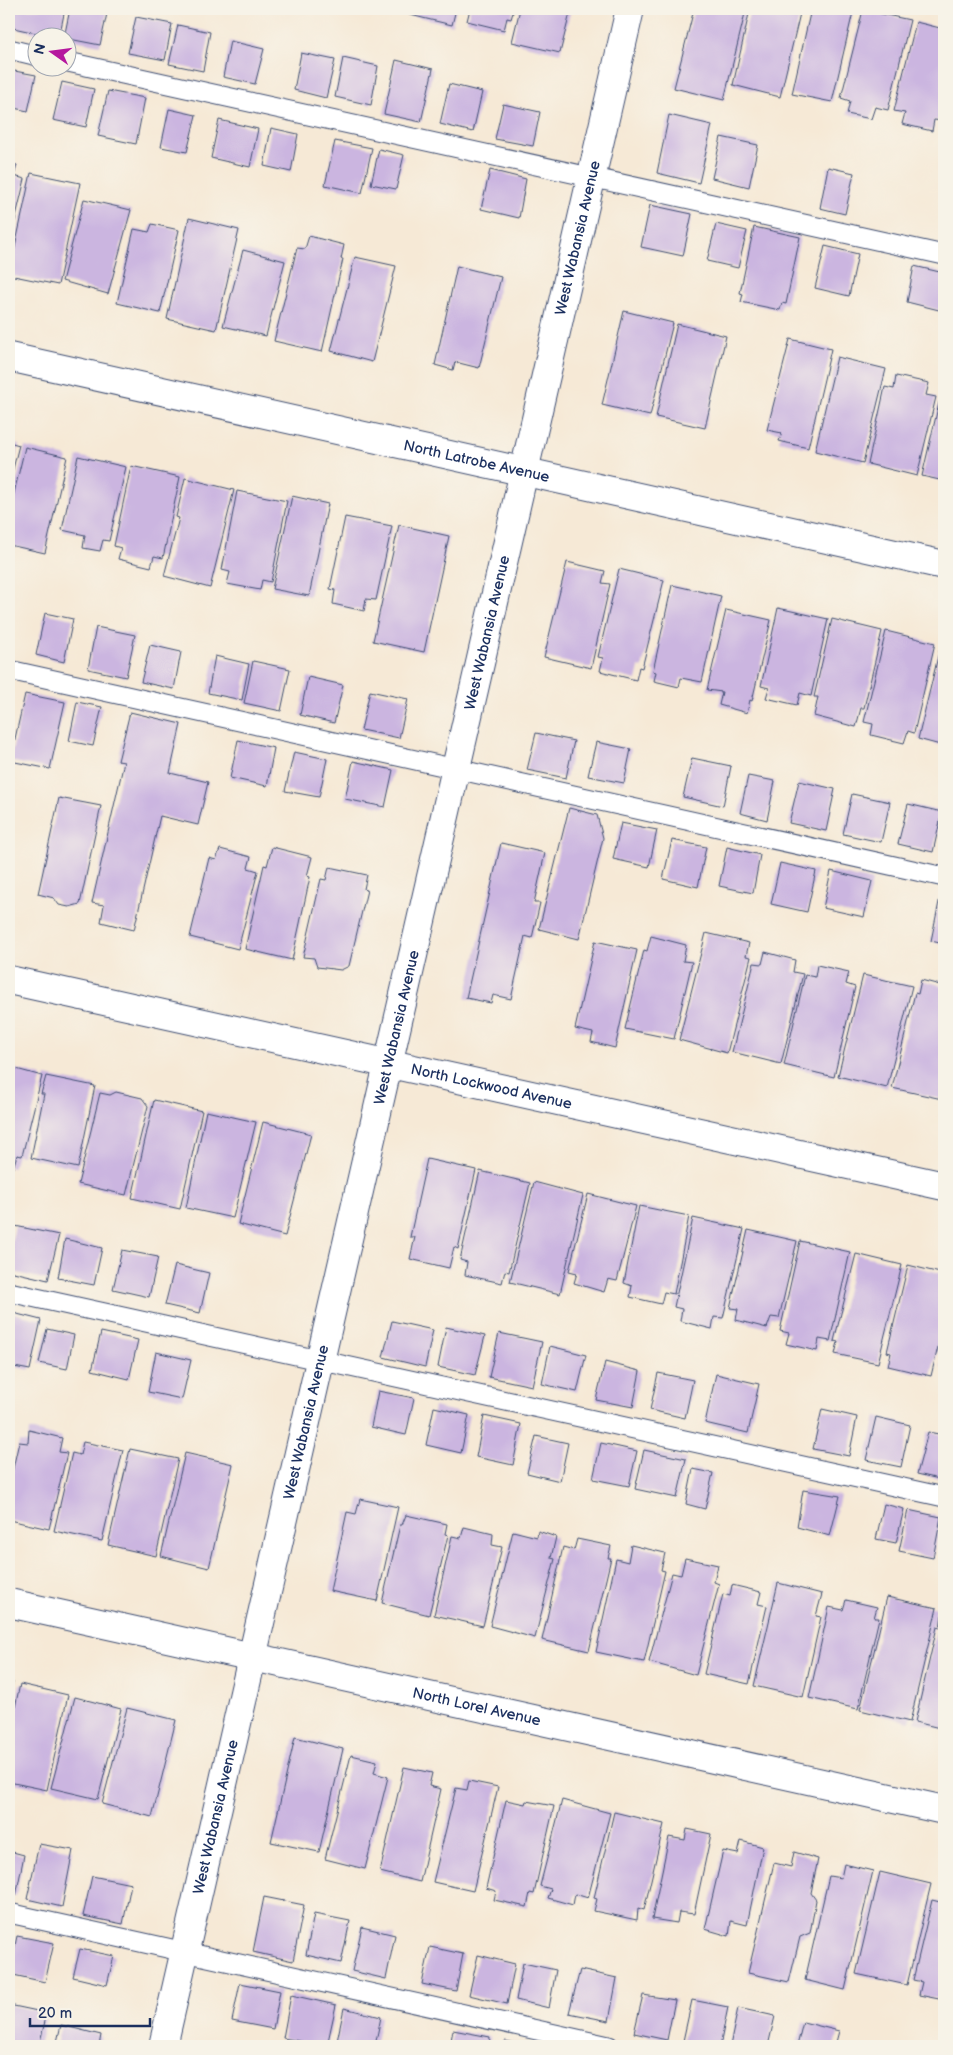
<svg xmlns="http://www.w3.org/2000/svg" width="953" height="2055" viewBox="0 0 953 2055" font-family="'Balsamiq Sans',sans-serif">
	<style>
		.building { fill: #cbb5e0 }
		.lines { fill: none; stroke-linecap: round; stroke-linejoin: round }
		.service-casing { stroke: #3c4b70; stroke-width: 21 }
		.minor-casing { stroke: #3c4b70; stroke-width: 30 }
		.service { stroke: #fff; stroke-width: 19 }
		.minor { stroke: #fff; stroke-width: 28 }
		.labels { text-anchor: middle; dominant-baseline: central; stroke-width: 4.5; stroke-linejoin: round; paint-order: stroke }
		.street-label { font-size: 15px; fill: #1b2f5e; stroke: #f7f3e8 }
	</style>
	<rect width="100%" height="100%" fill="#f7f3e8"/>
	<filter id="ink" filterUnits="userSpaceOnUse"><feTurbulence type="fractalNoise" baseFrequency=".02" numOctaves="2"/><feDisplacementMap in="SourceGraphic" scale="10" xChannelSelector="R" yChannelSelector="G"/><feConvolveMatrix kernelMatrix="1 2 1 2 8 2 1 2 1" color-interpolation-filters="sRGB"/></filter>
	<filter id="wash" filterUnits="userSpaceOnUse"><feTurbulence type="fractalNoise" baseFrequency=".0096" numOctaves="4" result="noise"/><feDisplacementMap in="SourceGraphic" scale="20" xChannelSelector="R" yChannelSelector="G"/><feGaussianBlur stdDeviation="1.12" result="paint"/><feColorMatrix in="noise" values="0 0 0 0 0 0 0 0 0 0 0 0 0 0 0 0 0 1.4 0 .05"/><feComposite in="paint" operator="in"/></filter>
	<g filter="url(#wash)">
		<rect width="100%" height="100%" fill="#f6e9d6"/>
		<g id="blocks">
			<g class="building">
				<polygon points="9,9 65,9 59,38 9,27"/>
				<polygon points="70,9 108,9 100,45 64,38"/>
				<polygon points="385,9 400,9 399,13"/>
				<polygon points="407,9 456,9 452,25 406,14"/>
				<polygon points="470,9 514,9 511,19 507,18 504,30 467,21"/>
				<polygon points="520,9 571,9 560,53 512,42"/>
				<polygon points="694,9 746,9 724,100 674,88"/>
				<polygon points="750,9 801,9 780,97 733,85"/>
				<polygon points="811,9 840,9 853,12 832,102 792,94"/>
				<polygon points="863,10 910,20 888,110 875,107 871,119 847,114 850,101 841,98"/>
				<polygon points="136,17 172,24 165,60 128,53"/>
				<polygon points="916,22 944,29 944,118 943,121 934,120 932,131 902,124 905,113 894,111"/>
				<polygon points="178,25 210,32 203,71 169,64"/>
				<polygon points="230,41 264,49 255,84 223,77"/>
				<polygon points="301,53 335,60 326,98 294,90"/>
				<polygon points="343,58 378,66 371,105 335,97"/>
				<polygon points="396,60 433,69 421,122 384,114"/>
				<polygon points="9,70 36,75 28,111 9,107"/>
				<polygon points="62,82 94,89 86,127 53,120"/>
				<polygon points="449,84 482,92 473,132 440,124"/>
				<polygon points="108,91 145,98 136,144 98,136"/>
				<polygon points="503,104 540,112 533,146 495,139"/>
				<polygon points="169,109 196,115 187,152 161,147"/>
				<polygon points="669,115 712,125 699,183 657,173"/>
				<polygon points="219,120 258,129 250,167 211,158"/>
				<polygon points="271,128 298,134 291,172 264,166"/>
				<polygon points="721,137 758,145 749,187 712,178"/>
				<polygon points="335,141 372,148 362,193 325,185"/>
				<polygon points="379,149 404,155 396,189 371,184"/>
				<polygon points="9,163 17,165 14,176 25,179 9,245"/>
				<polygon points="828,167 854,173 845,214 820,208"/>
				<polygon points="490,170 526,179 519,218 481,209"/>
				<polygon points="31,173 80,183 58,285 9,275"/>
				<polygon points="84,199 131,210 108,294 62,281"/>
				<polygon points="650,205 692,214 683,256 641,247"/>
				<polygon points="189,218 239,230 216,330 167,319"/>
				<polygon points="152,224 179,230 160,313 117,303 134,229 149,232"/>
				<polygon points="716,224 747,231 738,268 707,261"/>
				<polygon points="754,227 800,237 786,304 782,303 780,310 741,302 743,294 740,293"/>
				<polygon points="309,236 344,245 341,259 343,259 322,352 274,341 297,248 305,249"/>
				<polygon points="825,246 858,254 849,296 815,288"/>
				<polygon points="243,250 285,261 266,336 223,326"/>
				<polygon points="355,257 396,266 372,362 331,351"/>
				<polygon points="457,266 501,277 479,368 455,362 453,370 435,365"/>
				<polygon points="914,266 944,273 943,311 907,302"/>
				<polygon points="624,311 673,323 650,416 602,405"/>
				<polygon points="677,324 726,336 705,428 656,417"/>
				<polygon points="790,339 831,349 808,448 779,441 782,433 767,430"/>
				<polygon points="837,357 886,369 863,463 815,451"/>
				<polygon points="896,376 929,383 926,395 936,397 917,476 868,464 885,387 894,389"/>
				<polygon points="943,386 944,386 944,481 922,476"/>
				<polygon points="9,442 19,445 9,485"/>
				<polygon points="25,447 67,457 45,553 9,545 9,514"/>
				<polygon points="78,456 126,467 109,541 103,540 100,551 83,548 85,535 62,530"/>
				<polygon points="131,466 180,477 163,558 154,556 151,567 118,559 121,548 114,546"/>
				<polygon points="185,478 234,490 210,588 164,576 179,518 176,517"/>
				<polygon points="237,491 287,501 271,582 262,580 260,590 227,584 230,572 222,570"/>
				<polygon points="292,496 328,504 309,596 272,589"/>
				<polygon points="345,517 392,526 376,600 366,599 364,611 333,604 335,590 330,589"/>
				<polygon points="399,525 449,536 424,652 373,641"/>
				<polygon points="567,562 605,571 602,583 610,584 591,668 544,657"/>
				<polygon points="619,569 664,580 642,668 639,667 636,680 600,671 603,658 598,657"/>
				<polygon points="672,585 721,596 702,682 681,678 679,687 654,681 656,672 653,671"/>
				<polygon points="778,608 828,619 811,696 800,693 797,705 766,698 769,688 761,686"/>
				<polygon points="726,610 771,620 752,701 750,700 747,713 719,705 722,692 707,690"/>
				<polygon points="45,613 73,619 64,662 36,655"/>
				<polygon points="832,619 882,631 864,708 861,708 856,727 814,716 818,697 814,697"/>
				<polygon points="96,627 135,635 126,677 88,669"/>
				<polygon points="886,631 935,643 914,733 908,731 904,743 871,735 873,724 864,722"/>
				<polygon points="942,640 944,640 944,746 918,739"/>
				<polygon points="150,645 181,652 174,689 141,682"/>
				<polygon points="215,656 249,664 242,700 208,693"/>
				<polygon points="253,661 290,669 281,711 244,703"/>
				<polygon points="308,677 343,685 334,723 300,715"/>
				<polygon points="370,691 408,699 399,738 361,730"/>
				<polygon points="25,694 65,702 50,769 10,761"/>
				<polygon points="77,702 102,707 93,746 69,741"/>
				<polygon points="130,712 181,724 170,773 208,782 198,825 160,816 134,930 101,922 104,905 92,903 124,762 118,761"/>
				<polygon points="536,733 574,741 566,778 527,770"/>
				<polygon points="238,740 274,748 267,786 230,778"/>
				<polygon points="596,742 631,749 624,783 588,776"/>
				<polygon points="294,752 327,759 319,797 285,791"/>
				<polygon points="692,758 731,766 723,806 683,797"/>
				<polygon points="353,761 393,770 385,807 345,799"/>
				<polygon points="748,776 775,781 767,820 740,813"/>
				<polygon points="799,781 835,789 826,831 789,823"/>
				<polygon points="852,794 890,802 881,842 843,834"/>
				<polygon points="59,798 101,806 80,904 69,907 59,905 54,898 38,894"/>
				<polygon points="908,804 942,812 933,852 898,844"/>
				<polygon points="569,808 597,815 603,838 579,939 539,929"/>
				<polygon points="621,823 657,830 649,867 613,859"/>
				<polygon points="672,840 706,847 698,887 663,879"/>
				<polygon points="501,843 545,853 534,903 540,903 532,938 525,936 511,999 493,995 491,1003 466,998"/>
				<polygon points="272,847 312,857 307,876 310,877 292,960 245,949 264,865 267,866"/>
				<polygon points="727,847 760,855 753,893 719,886"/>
				<polygon points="220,849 251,857 248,868 258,871 238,949 190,937 209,858 216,860"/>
				<polygon points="780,863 816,871 807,912 771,904"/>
				<polygon points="329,867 367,875 364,889 367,890 349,966 341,970 317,967 314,958 303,957 321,879 326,880"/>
				<polygon points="831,871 872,881 864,917 823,908"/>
				<polygon points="940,897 944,898 944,944 931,941"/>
				<polygon points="706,933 749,943 746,956 751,957 727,1053 679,1040"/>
				<polygon points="651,936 686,945 683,961 692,962 674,1039 625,1029 644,950 647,951"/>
				<polygon points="595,941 637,950 615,1048 591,1042 593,1033 575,1029"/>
				<polygon points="765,952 795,960 793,972 803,974 781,1064 732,1052 754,963 762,964"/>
				<polygon points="817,965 849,972 846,984 855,987 834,1077 784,1065 805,975 815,977"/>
				<polygon points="863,975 912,986 887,1088 838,1076"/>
				<polygon points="921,980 944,986 944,1088 942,1099 892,1088 915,993 918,994"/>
				<polygon points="9,1067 42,1076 22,1156 17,1155 13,1168 9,1167"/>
				<polygon points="46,1076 95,1086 78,1168 31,1158 44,1094 41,1094"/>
				<polygon points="116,1092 142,1098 148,1106 126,1195 78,1184 100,1093 110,1095"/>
				<polygon points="154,1100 202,1111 180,1209 132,1198"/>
				<polygon points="206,1111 256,1122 233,1218 186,1208"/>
				<polygon points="263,1122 311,1134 285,1236 238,1224"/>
				<polygon points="427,1159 476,1170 458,1249 454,1247 449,1268 410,1259 415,1237 410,1237"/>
				<polygon points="480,1171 530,1183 509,1272 505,1271 502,1283 465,1275 467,1262 460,1260"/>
				<polygon points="534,1182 583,1195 560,1294 510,1282"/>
				<polygon points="588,1194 636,1206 617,1281 608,1279 604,1292 574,1283 577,1273 569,1271"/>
				<polygon points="639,1206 689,1216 674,1294 664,1292 661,1304 630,1297 632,1286 624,1283"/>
				<polygon points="693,1218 744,1229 723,1318 714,1317 712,1329 680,1321 682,1309 674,1307"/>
				<polygon points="15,1226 59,1235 48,1280 9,1271 9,1253"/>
				<polygon points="748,1230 797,1241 779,1318 771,1317 767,1328 736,1320 738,1309 730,1308"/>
				<polygon points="65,1239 102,1248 94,1285 58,1278"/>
				<polygon points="800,1241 850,1252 830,1341 819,1339 817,1351 786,1344 789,1333 780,1331"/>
				<polygon points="122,1250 158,1257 149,1297 113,1289"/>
				<polygon points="856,1254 902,1265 878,1363 835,1354 838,1342 834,1341"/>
				<polygon points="175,1265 209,1273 200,1313 165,1305"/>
				<polygon points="908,1265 944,1274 944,1322 931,1376 888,1366 891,1353 887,1352"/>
				<polygon points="9,1312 41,1320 30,1370 9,1366"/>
				<polygon points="392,1321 433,1330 425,1367 383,1357"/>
				<polygon points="446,1327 485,1336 475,1375 438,1367"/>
				<polygon points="47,1329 74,1335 67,1369 39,1363"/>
				<polygon points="101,1332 138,1340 129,1379 92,1370"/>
				<polygon points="499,1333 542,1342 532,1386 489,1377"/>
				<polygon points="550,1346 586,1355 577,1392 542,1384"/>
				<polygon points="156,1352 191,1360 182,1399 148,1392"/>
				<polygon points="943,1354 944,1354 944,1368 941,1367"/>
				<polygon points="605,1362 640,1371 633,1407 596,1400"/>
				<polygon points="658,1373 693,1380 685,1418 650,1410"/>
				<polygon points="716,1374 759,1384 748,1433 705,1423"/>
				<polygon points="378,1391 414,1398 406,1435 371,1427"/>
				<polygon points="434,1407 469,1415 461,1453 426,1445"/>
				<polygon points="822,1409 857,1417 849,1456 813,1449"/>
				<polygon points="484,1416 521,1424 513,1465 476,1457"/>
				<polygon points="876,1417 910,1425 901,1467 866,1460"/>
				<polygon points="9,1421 15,1423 9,1444"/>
				<polygon points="29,1430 62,1438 59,1452 67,1453 49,1529 9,1520 9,1486 19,1442 28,1443"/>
				<polygon points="928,1432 944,1435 944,1480 917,1474"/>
				<polygon points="536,1436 568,1443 560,1481 527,1473"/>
				<polygon points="83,1442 123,1450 102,1541 54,1531 72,1453 80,1455"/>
				<polygon points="601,1443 637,1451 629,1486 593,1479"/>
				<polygon points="130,1449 178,1459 156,1556 108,1545"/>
				<polygon points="644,1450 686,1459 677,1498 635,1489"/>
				<polygon points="185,1453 233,1464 209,1568 161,1556"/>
				<polygon points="693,1469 713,1473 705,1509 686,1504"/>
				<polygon points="803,1490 840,1496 830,1536 797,1527"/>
				<polygon points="360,1499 398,1507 377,1601 330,1591 347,1512 356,1514"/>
				<polygon points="884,1504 904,1509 896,1543 876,1539"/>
				<polygon points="908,1510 941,1517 933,1558 899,1551"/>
				<polygon points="406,1515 447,1524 445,1534 448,1535 429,1615 382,1603 400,1525 402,1525"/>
				<polygon points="464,1527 493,1534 492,1545 502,1547 483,1626 434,1615 452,1536 461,1538"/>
				<polygon points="513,1531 537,1537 538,1531 556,1537 551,1558 555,1559 535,1638 490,1626"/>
				<polygon points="577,1539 611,1546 608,1558 611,1558 589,1651 542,1640 563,1547 574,1550"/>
				<polygon points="631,1545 665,1553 661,1570 665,1571 644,1662 596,1652 616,1559 628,1562"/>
				<polygon points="685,1558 718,1565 714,1582 719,1584 696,1675 649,1662 672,1573 681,1575"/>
				<polygon points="778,1583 822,1594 816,1616 821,1617 803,1697 754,1686"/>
				<polygon points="732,1585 761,1592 758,1604 767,1606 749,1684 704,1674 723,1594 730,1596"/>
				<polygon points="887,1597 937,1608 910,1722 860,1710"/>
				<polygon points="846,1600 877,1607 874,1618 879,1618 858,1709 809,1698 829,1607 843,1610"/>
				<polygon points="942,1615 944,1616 944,1729 915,1722 937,1627 940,1628"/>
				<polygon points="9,1681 13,1682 10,1700 9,1700"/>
				<polygon points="20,1684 68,1695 47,1790 9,1782 9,1736"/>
				<polygon points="75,1697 121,1709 98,1799 51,1788"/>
				<polygon points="127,1708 176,1720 152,1817 102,1804"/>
				<polygon points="295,1737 343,1749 319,1852 271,1842"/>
				<polygon points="351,1755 377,1761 374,1773 388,1777 365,1869 325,1859"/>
				<polygon points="404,1767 432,1773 429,1786 441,1789 420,1882 380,1872"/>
				<polygon points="469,1781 498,1787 473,1891 433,1882 456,1788 467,1790"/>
				<polygon points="506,1800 525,1804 526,1801 554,1806 534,1894 530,1893 527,1907 494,1900 496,1891 486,1888"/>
				<polygon points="562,1800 610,1813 588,1898 575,1894 573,1905 548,1898 551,1889 540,1886"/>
				<polygon points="614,1812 664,1824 644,1910 638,1908 637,1920 594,1911 597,1899 594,1898"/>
				<polygon points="687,1829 711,1834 694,1914 679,1912 677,1923 652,1919 669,1837 685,1840"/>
				<polygon points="741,1841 763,1847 747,1925 731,1921 729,1936 705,1929 723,1851 738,1854"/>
				<polygon points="39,1844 73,1850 62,1907 27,1899"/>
				<polygon points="9,1851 24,1855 16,1896 9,1894"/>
				<polygon points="794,1852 818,1859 811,1893 816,1900 810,1933 800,1937 789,1982 748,1973 774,1863 791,1867"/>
				<polygon points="844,1864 873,1871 845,1990 805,1980 829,1876 841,1878"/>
				<polygon points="880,1872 931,1884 907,1985 856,1974"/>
				<polygon points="92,1876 131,1884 123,1924 83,1916"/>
				<polygon points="264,1897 304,1905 293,1961 253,1952"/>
				<polygon points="932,1900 944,1903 944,2000 919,1995 922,1982 913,1980"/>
				<polygon points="314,1914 350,1921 341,1963 306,1955"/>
				<polygon points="362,1927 395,1935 386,1979 352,1971"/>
				<polygon points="17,1936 54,1943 45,1982 9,1974"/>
				<polygon points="430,1947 463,1954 456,1991 422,1984"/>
				<polygon points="80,1949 114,1956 107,1985 73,1977"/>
				<polygon points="478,1955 515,1964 507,2004 469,1995"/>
				<polygon points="523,1963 556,1970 549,2008 516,2000"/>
				<polygon points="580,1970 617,1978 609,2021 569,2013"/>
				<polygon points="240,1983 280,1991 273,2029 232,2021"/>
				<polygon points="291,1995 336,2005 327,2046 283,2038"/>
				<polygon points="643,1995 675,2000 667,2040 634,2033"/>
				<polygon points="692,2000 728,2007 720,2046 707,2046 683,2041"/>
				<polygon points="9,2005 47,2013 39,2046 9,2046"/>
				<polygon points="344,2008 381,2017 375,2046 336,2046"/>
				<polygon points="738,2008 775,2016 768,2046 730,2046"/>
				<polygon points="803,2022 839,2031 835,2046 797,2046"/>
				<polygon points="61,2025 101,2035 99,2046 56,2046"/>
				<polygon points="453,2030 490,2037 489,2046 450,2046"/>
				<polygon points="505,2041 526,2045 526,2046 504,2046"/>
			</g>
		</g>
	</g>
	<g filter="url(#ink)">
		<use href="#blocks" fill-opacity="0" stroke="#3c4b70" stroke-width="1"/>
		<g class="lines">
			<g class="service-casing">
				<g id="service">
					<polyline points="9,49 38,56"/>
					<polyline points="68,62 944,255"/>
					<polyline points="9,670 944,877"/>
					<polyline points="9,1292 944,1497"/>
					<polyline points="9,1913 609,2046"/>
				</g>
			</g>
			<g class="minor-casing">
				<g id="minor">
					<path id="s1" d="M 9,357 L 944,565"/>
					<path id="s2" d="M 9,980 L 944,1186"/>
					<path id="s3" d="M 9,1603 L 944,1810"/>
					<path id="s4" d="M 163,2046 L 630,9"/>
				</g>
			</g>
			<use href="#service" class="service"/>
			<use href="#minor" class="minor"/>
		</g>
	</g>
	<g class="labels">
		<g class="street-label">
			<text stroke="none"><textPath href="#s4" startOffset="1855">West Wabansia Avenue</textPath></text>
			<text stroke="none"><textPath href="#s1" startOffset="479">North Latrobe Avenue</textPath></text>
			<text stroke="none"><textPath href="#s4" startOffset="1450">West Wabansia Avenue</textPath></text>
			<text stroke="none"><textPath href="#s4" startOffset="1045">West Wabansia Avenue</textPath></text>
			<text stroke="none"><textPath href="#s2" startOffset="494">North Lockwood Avenue</textPath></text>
			<text stroke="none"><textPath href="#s4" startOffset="640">West Wabansia Avenue</textPath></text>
			<text stroke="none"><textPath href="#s3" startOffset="479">North Lorel Avenue</textPath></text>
			<text stroke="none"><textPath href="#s4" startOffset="235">West Wabansia Avenue</textPath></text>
		</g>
	</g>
	<rect width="953" height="2055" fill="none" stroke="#f7f3e8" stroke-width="30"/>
	<g transform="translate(52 52) rotate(284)"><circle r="24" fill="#f7f3e8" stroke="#9fa5b1"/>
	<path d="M0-4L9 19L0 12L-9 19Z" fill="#b5179e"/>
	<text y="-8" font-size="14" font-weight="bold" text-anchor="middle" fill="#1b2f5e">N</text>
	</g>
	<path d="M30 2018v8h120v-8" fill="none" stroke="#1b2f5e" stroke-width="2.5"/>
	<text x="38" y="2018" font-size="15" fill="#1b2f5e" stroke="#f7f3e8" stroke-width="4" paint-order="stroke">20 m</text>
</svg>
